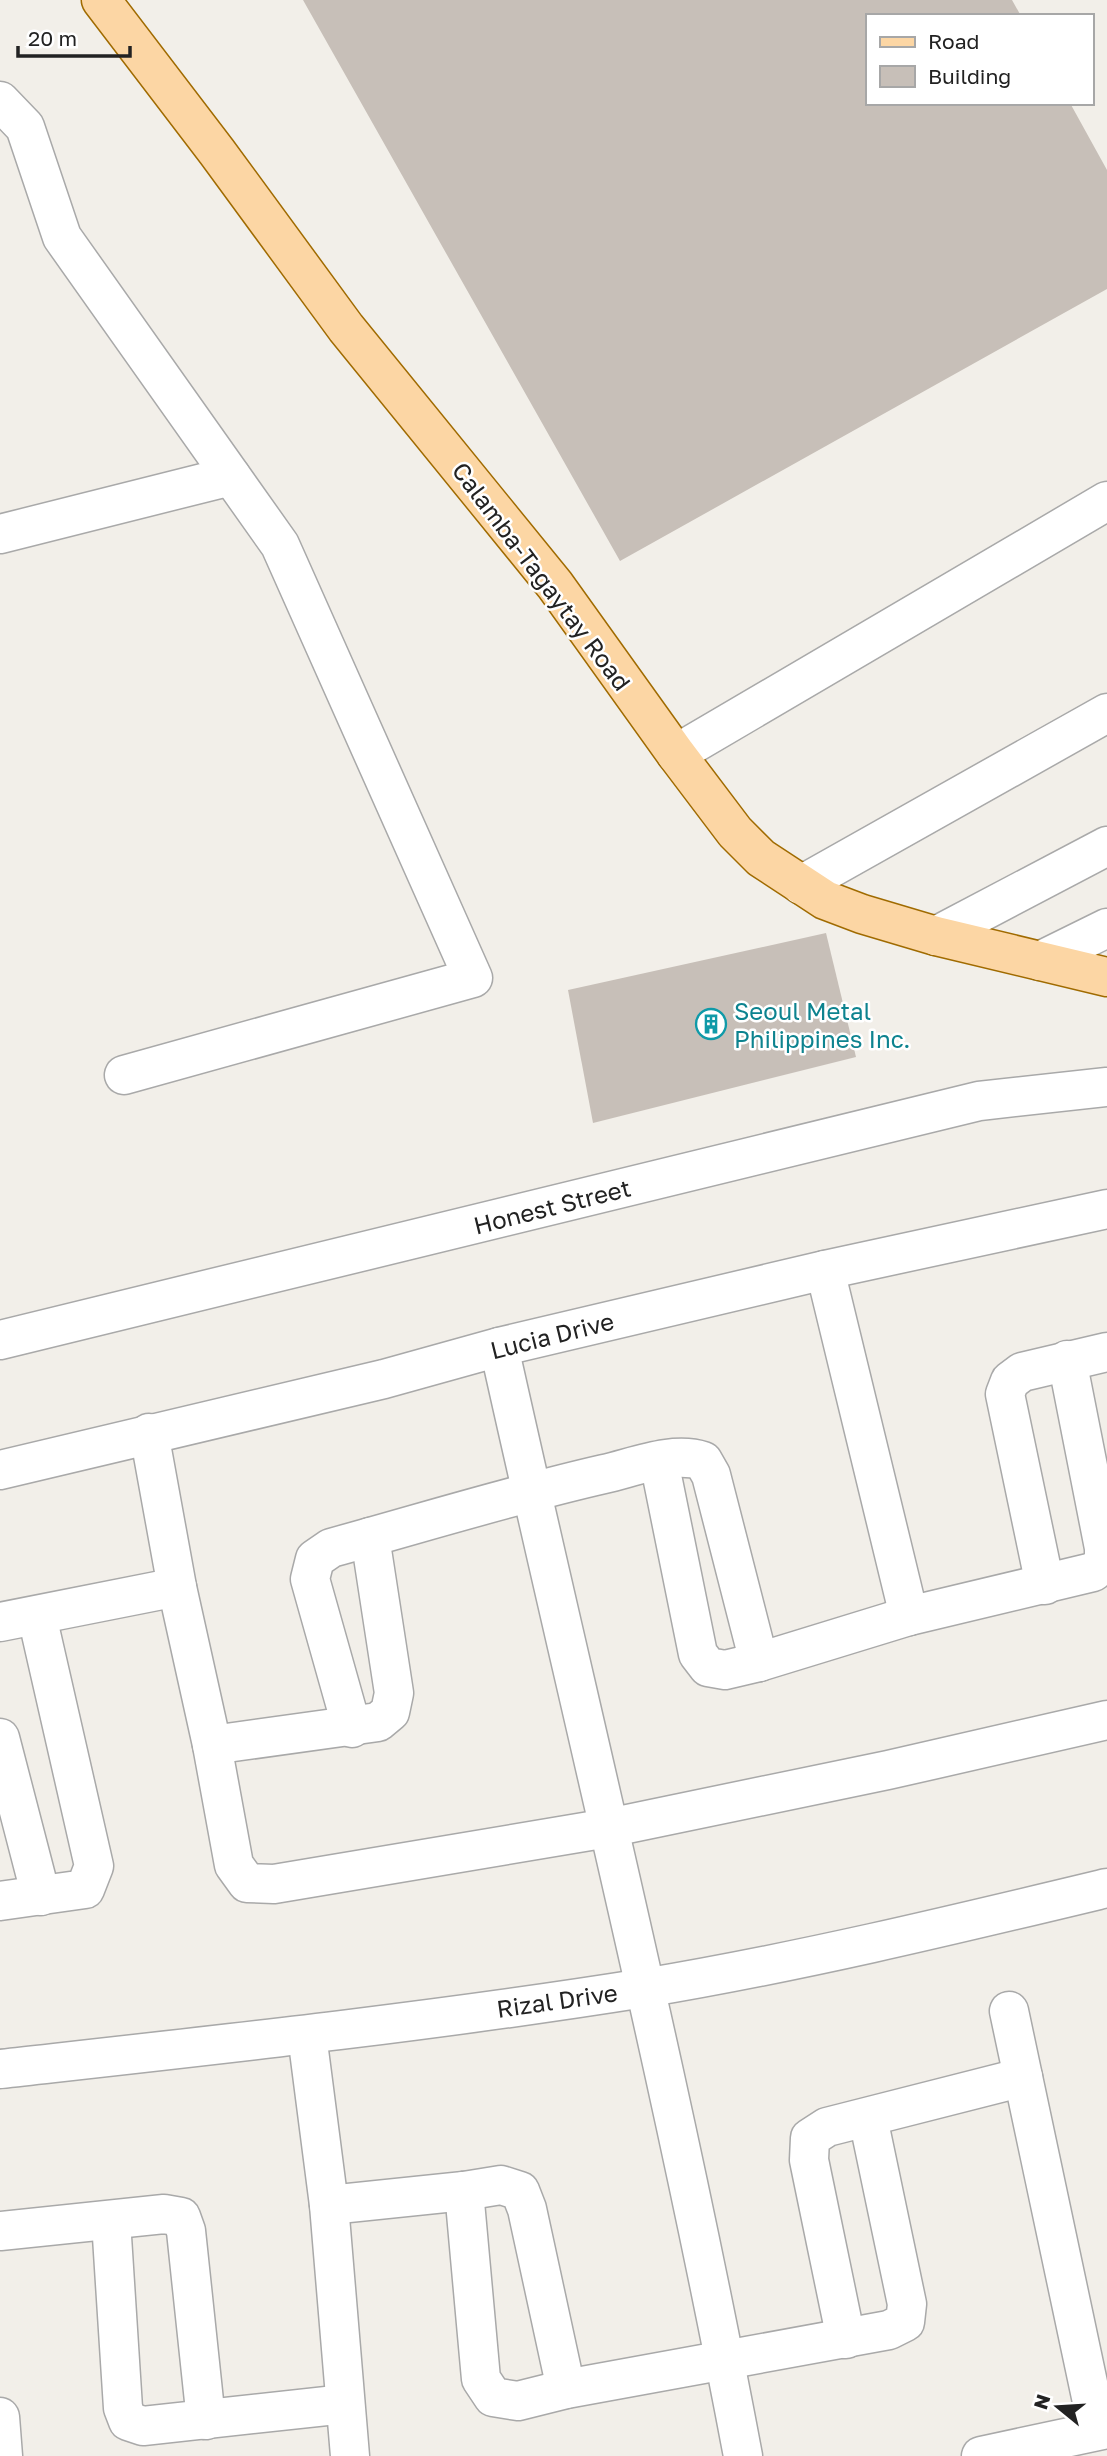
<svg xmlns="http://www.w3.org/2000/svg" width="1107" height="2456" viewBox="0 0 1107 2456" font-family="'Golos Text',sans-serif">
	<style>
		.building { fill: #c7bfb8 }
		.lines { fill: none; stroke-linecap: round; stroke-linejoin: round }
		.minor-casing { stroke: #a9a9a9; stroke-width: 41 }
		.major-casing { stroke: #a06b00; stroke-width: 41 }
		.minor { stroke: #fff; stroke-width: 38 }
		.major { stroke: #fcd6a4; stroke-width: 38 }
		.labels { text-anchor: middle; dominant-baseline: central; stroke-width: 5; stroke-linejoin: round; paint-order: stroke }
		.street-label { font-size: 24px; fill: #222; stroke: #fff }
		.culture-label { font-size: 24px; fill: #0d838f; stroke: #fff; text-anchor: start }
	</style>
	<rect width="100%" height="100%" fill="#f2efe9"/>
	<g class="building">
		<polygon points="303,0 1012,0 1021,16 867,16 867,103 1070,103 1107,170 1107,289 620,561"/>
		<polygon points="826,933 856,1057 593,1123 568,990"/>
	</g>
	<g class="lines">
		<g class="minor-casing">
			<g id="minor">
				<polyline points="0,101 25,127 62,237 280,545 473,978 124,1075"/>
				<polyline points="0,534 231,476"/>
				<polyline points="676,754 1107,501"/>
				<polyline points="801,885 1107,713"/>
				<polyline points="936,936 1107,846"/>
				<polyline points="1040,961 1107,928"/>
				<polyline points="825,1270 909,1616"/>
				<polyline points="0,1340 979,1101 1107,1087"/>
				<path d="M 499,1347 C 581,1716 673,2084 743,2456"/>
				<polyline points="149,1433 177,1587 212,1745 234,1865 247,1883 274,1884 608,1828 888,1770 1107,1720"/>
				<polyline points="659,1461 698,1654 708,1667 725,1670 759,1662 909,1616 1093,1572 1104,1563 1104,1548 1067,1360"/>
				<polyline points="0,1470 384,1379 499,1347 825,1270 1107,1209"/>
				<polyline points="1045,1585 1005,1394 1010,1381 1022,1372 1107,1352"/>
				<polyline points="0,1622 177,1587"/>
				<path d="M 352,1728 L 310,1579 L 315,1559 L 331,1548 C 422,1523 512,1495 604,1474 C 635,1467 673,1451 703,1461 L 711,1475 L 759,1662"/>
				<polyline points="0,1738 41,1896"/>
				<polyline points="212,1745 378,1722 390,1712 394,1693 370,1537"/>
				<polyline points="0,1901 85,1889 94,1866 37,1616"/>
				<polyline points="1009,2011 1098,2430"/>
				<polyline points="307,2035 329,2205 350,2456"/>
				<path d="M 0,2069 C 215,2045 430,2022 644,1988 C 800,1962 953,1925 1107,1888"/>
				<polyline points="464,2191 481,2379 493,2397 518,2401 566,2389 889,2330 905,2322 907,2304 868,2118"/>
				<polyline points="329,2205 464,2191 501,2185 520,2191 527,2209 566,2389"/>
				<polyline points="111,2221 123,2408 128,2421 143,2426 345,2404"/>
				<polyline points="0,2231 164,2214 181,2217 186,2231 206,2420"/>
				<polyline points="846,2339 809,2160 810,2138 827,2127 1023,2077"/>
				<polyline points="0,2417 3,2456"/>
				<polyline points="981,2456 1107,2429"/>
			</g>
		</g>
		<g class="major-casing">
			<polyline id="major" points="101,0 217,152 346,328 555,585 676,754 735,832 761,858 825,900 862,914 936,936 1107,977"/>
		</g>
		<use href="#minor" class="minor"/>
		<use href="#major" class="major"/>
	</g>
	<defs>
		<g id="building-ring" transform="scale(1.575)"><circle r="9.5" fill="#fff" stroke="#0f9aa8" stroke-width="1.5"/><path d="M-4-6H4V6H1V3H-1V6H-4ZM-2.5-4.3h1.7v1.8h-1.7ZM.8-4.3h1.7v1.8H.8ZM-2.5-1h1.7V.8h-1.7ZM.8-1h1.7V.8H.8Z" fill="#0f9aa8"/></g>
	</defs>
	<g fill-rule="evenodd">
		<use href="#building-ring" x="711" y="1024"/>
	</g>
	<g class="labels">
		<g class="street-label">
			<text transform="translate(542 576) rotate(53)">Calamba-Tagaytay Road</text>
			<text transform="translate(552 1206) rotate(-14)">Honest Street</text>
			<text transform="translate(552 1335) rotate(-14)">Lucia Drive</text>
			<text transform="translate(557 2000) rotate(-8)">Rizal Drive</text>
		</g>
		<g class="culture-label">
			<text x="734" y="1010">Seoul Metal<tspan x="734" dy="28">Philippines Inc.</tspan></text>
		</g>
	</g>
	<rect x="866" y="14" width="228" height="91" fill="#ffffff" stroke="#a7a7a7" stroke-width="2"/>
	<rect x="880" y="37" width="35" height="10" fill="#fcd6a4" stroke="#a7a7a7" stroke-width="2"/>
	<text x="928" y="49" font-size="21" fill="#222222">Road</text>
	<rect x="880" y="66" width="35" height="21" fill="#c7bfb8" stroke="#a7a7a7" stroke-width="2"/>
	<text x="928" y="84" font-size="21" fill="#222222">Building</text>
	<g transform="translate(1058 2407) rotate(288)" stroke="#ffffff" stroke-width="5" paint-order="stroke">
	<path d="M0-5L12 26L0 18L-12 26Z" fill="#222222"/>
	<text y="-10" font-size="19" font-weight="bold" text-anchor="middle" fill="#222222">N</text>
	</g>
	<path d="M18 46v10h112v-10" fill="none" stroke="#222222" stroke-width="3.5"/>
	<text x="28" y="46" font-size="21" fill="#222222" stroke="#ffffff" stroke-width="5" paint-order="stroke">20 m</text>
</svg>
